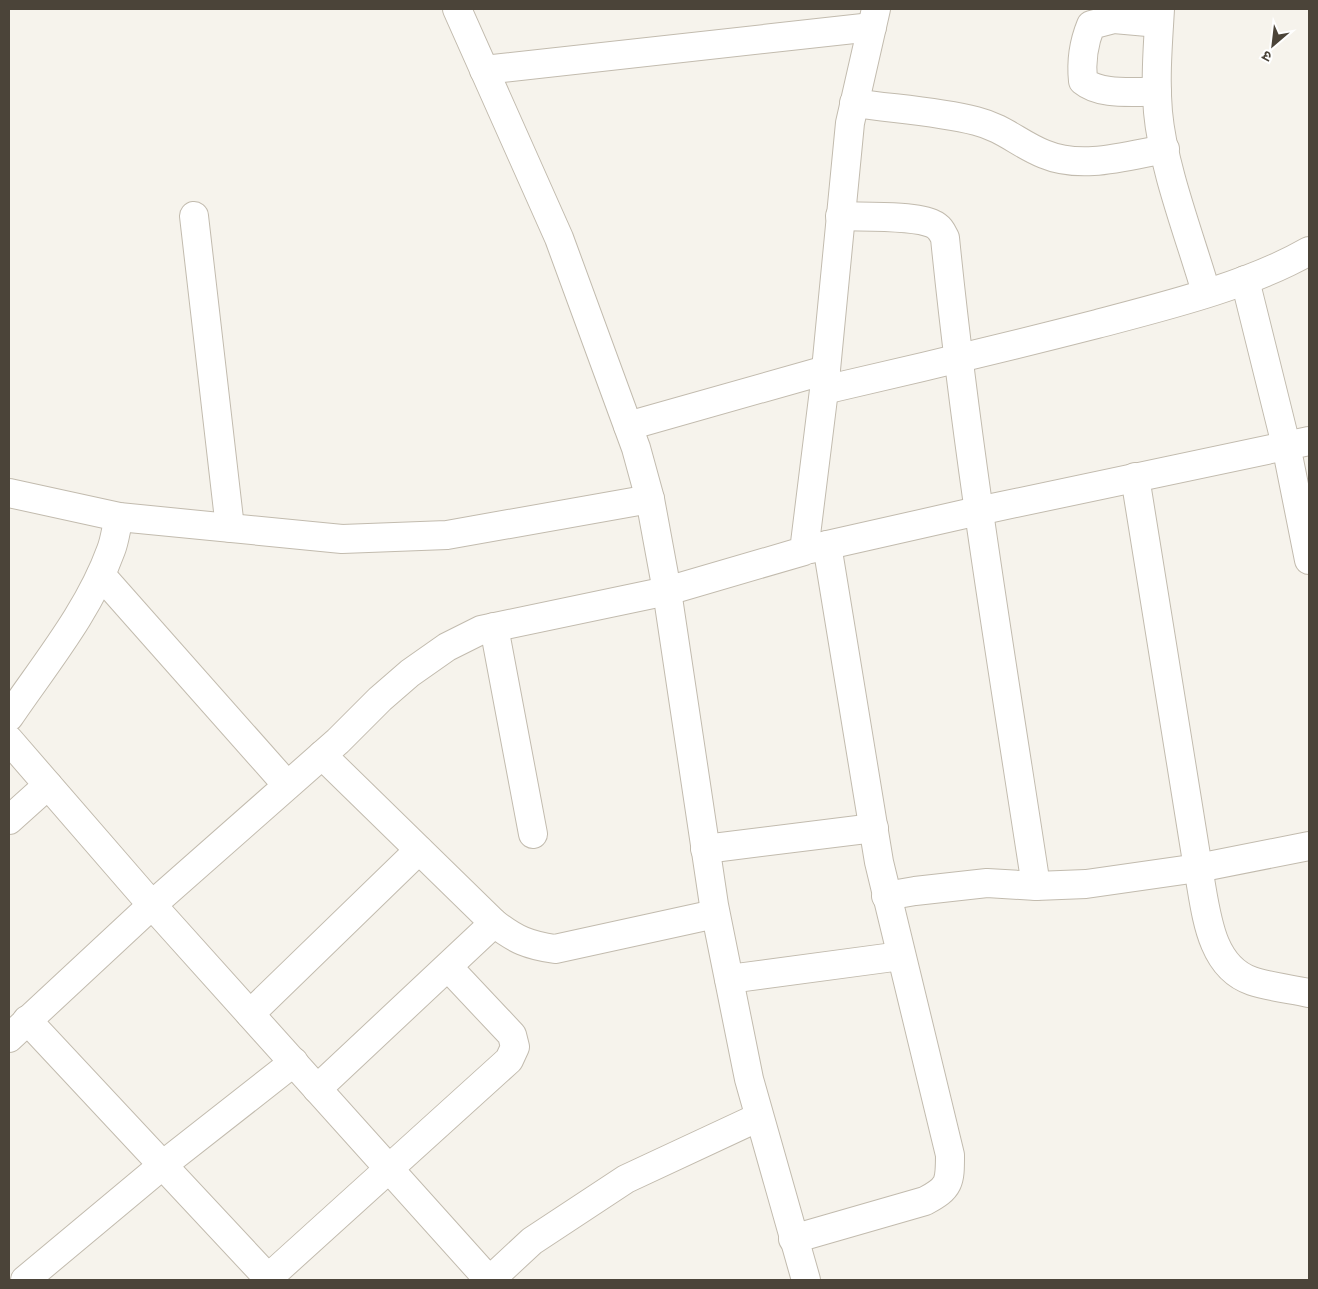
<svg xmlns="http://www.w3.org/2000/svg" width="1318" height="1289" viewBox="0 0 1318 1289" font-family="'IBM Plex Sans','Noto Sans Devanagari',sans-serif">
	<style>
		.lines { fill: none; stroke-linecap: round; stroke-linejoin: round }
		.street-casing { stroke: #c2bbae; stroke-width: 30 }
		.street { stroke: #fff; stroke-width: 28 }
	</style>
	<rect width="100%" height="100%" fill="#f6f3ec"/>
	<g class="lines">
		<g class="street-casing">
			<g id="street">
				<polyline points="457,9 559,238 636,448 650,499 667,591 714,905 749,1079 806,1280"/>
				<path d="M 1160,9 C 1158,43 1155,78 1158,112 C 1163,168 1190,237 1206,292"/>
				<polyline points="484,70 872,27"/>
				<path d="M 1157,92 C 1134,91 1101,96 1083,81 C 1081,62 1084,42 1091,25 L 1114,19 L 1159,23"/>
				<path d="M 854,103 C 894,109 936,111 976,121 C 1004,128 1019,144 1044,154 C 1082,170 1126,156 1165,149"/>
				<polyline points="194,216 230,528"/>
				<path d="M 840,216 C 862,217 916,215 933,224 C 940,227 942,232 945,238 C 967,456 1003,670 1036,886"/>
				<polyline points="1245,280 1286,445 1309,560"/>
				<path d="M 824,390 C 916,369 1007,347 1097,324 C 1165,306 1248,286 1309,251"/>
				<polyline points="628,426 826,370"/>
				<path d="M 1135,477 L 1198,868 C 1206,908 1208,966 1252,981 C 1270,987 1291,989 1309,993"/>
				<polyline points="9,493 119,517 342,539 447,535 650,499"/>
				<polyline points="810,549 978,511 1309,441"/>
				<polyline points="101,575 287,785"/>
				<polyline points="494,627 533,834"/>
				<path d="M 9,717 C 45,664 89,611 111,550 C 115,540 116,528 119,517"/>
				<polyline points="9,740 152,905 489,1280"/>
				<path d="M 322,755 L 494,923 C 516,940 528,945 555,949 L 715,914"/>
				<polyline points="9,820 48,785"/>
				<polyline points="705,849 874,828"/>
				<polyline points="886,896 915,891 987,883 1036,886 1086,884 1198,868 1309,846"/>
				<polyline points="729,979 901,956"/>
				<polyline points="250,1014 419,850"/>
				<polyline points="27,1020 270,1280"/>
				<polyline points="9,1038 152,905 338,741 380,699 410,673 447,647 481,630 667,591 804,551 824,390 850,123 876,9"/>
				<polyline points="317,1089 494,923"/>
				<path d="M 793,1239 L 925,1201 C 950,1188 950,1182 950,1155 L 879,862 L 827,545"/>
				<polyline points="25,1280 164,1164 294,1062"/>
				<polyline points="266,1280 509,1060 515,1047 512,1035 448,967"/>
				<polyline points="490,1280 532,1241 626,1179 759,1117"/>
			</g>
		</g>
		<use href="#street" class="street"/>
	</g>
	<rect width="1318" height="1289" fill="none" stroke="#4b4439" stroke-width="20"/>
	<g transform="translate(1273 45) rotate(208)" stroke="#ffffff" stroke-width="4" paint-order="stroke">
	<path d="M0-4L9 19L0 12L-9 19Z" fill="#4b4439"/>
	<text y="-8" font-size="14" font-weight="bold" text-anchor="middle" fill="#4b4439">उ</text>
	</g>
</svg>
